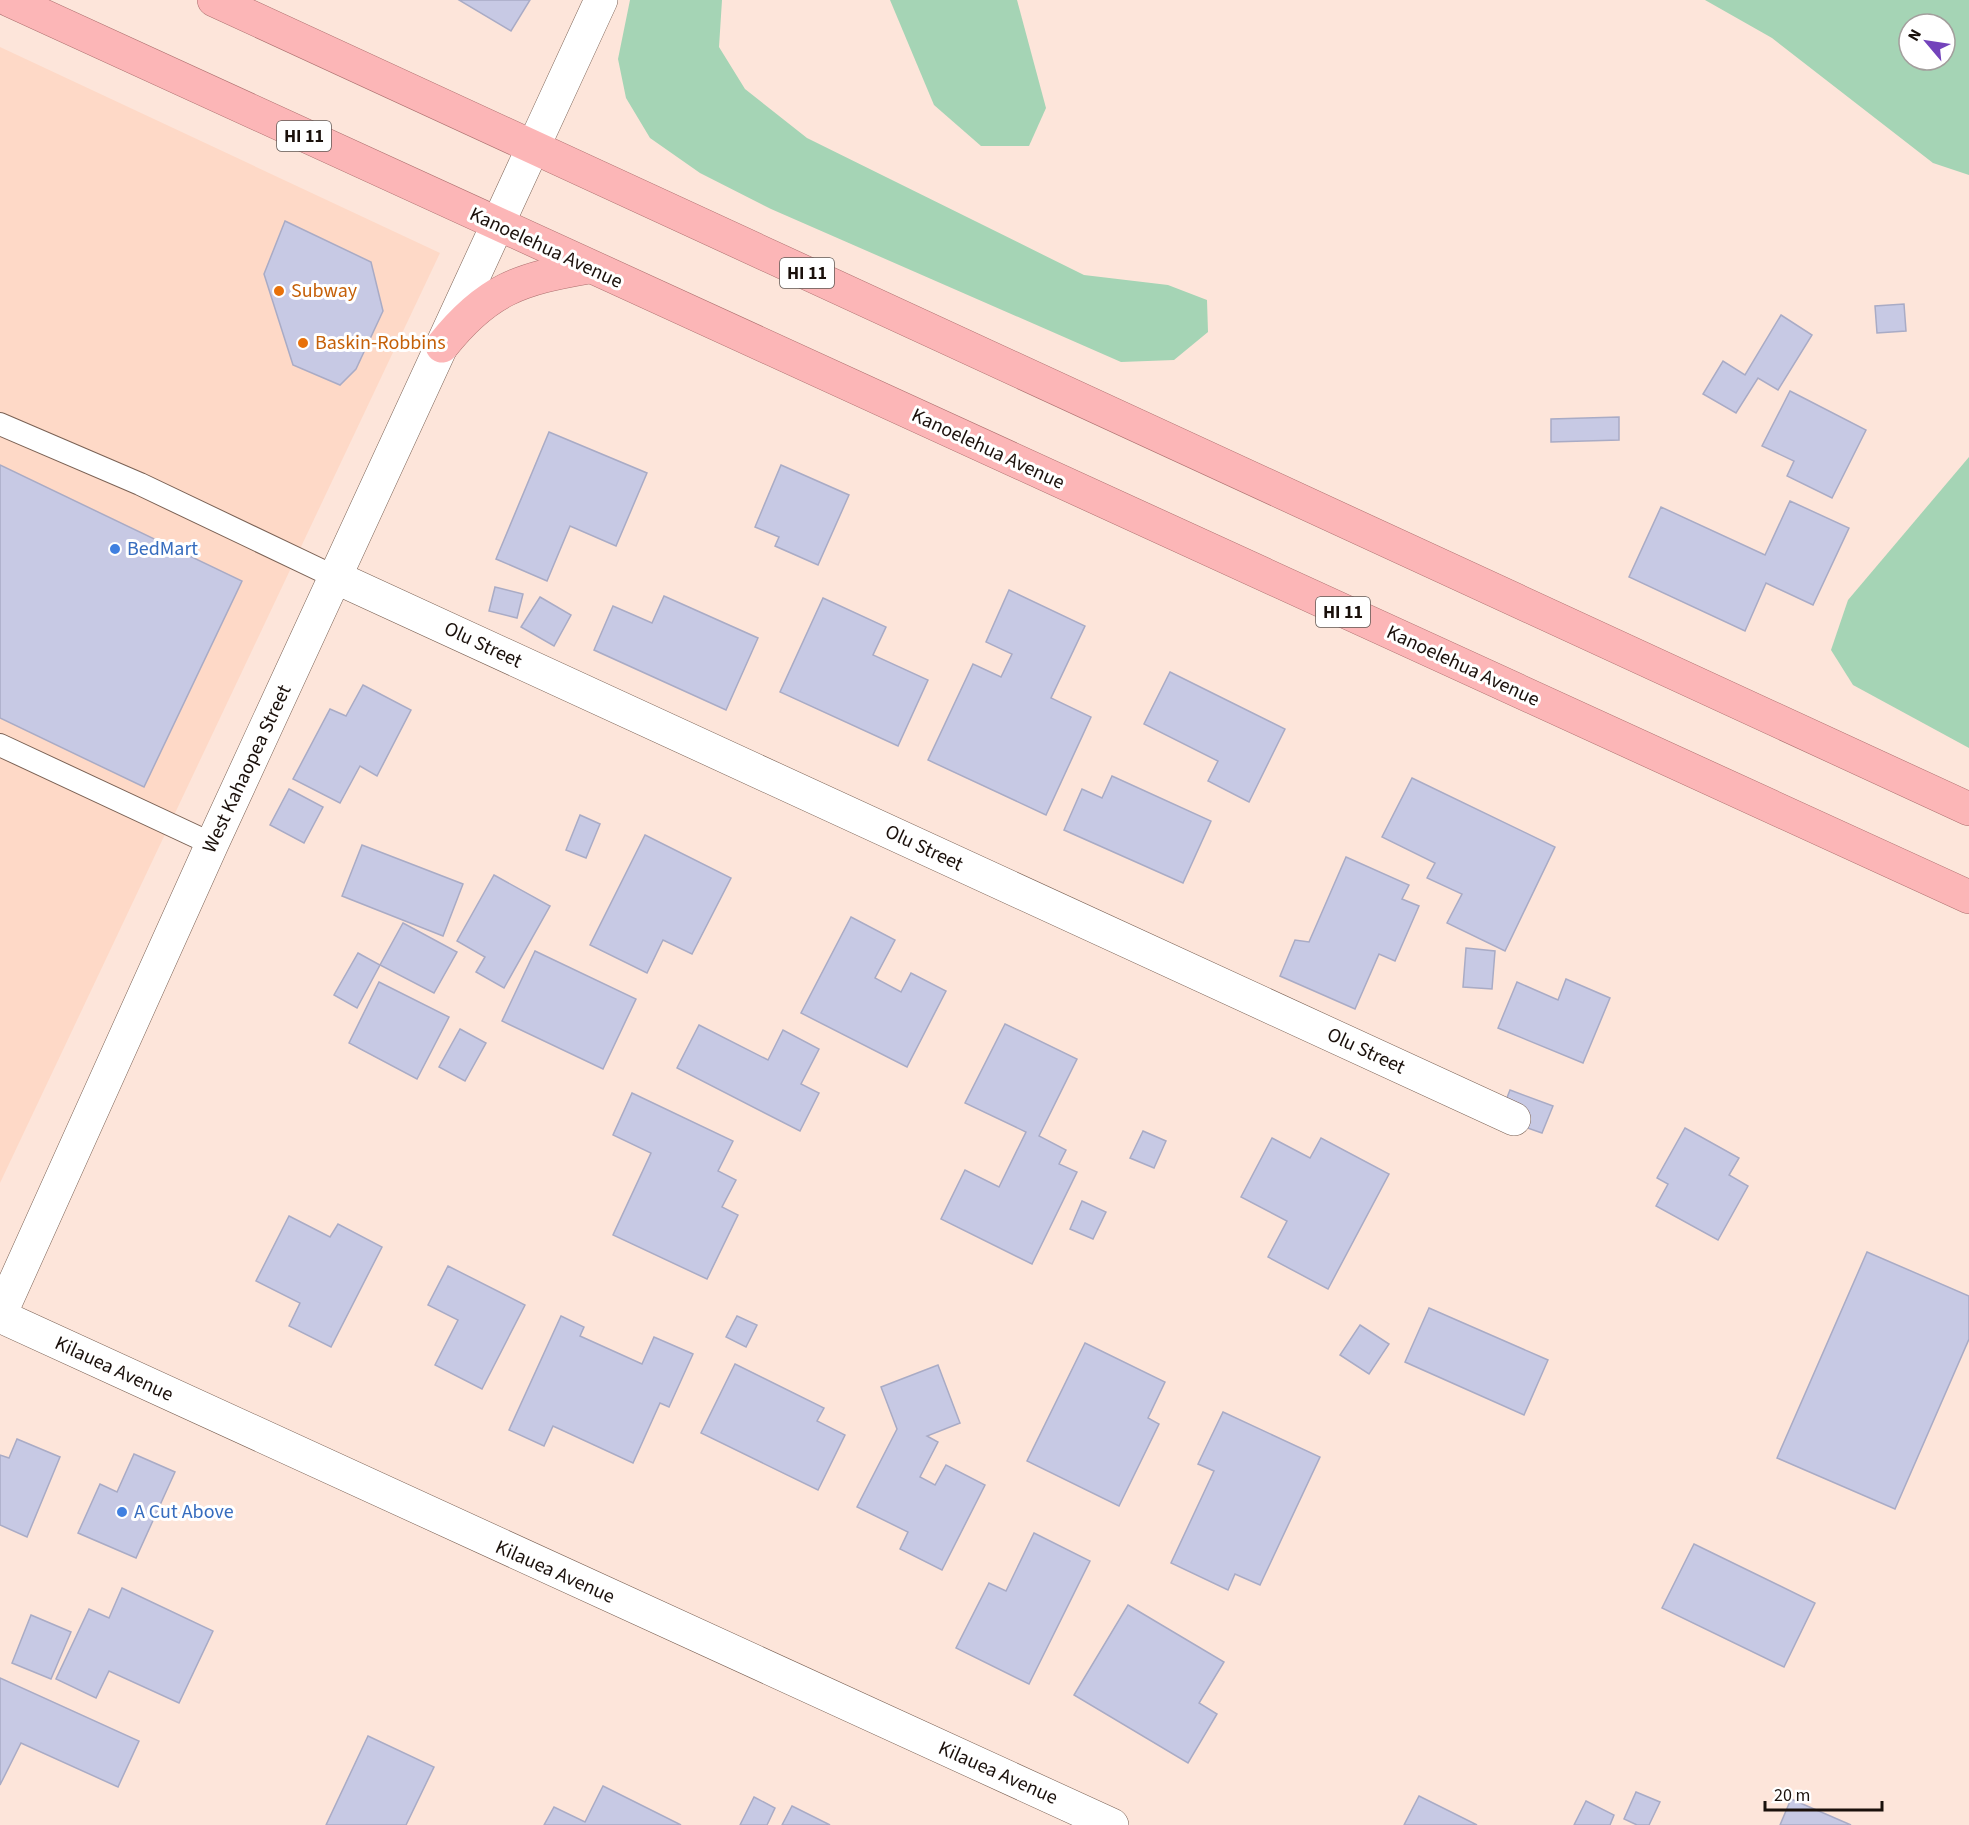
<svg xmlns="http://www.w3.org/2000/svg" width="1969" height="1825" viewBox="0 0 1969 1825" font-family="'Source Sans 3',sans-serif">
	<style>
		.built { fill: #fed9c7 }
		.green { fill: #a5d4b5; fill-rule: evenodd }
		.building { fill: #c7c9e4; stroke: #a9abc5; stroke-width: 1.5 }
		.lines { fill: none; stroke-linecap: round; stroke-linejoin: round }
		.service-casing { stroke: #7a6154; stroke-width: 24 }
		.minor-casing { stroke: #7a6154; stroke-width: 34 }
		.tertiary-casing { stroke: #7a6154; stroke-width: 34 }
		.trunk-casing { stroke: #ad706f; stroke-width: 34 }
		.service { stroke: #fff; stroke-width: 22 }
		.minor { stroke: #fff; stroke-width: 33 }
		.tertiary { stroke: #fff; stroke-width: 33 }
		.trunk { stroke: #fcb6b7; stroke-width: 33 }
		.food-dot { fill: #e8710a; stroke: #fff; stroke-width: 2 }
		.shop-dot { fill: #3f7fe0; stroke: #fff; stroke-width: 2 }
		.labels { text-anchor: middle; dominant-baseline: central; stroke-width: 6; stroke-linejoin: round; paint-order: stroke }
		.shield { fill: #fff; stroke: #5f5854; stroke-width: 1.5 }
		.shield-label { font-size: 18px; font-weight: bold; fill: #1a100b }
		.street-label { font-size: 20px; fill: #1a100b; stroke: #fff }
		.food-label { font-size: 20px; fill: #c56008; stroke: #fff; text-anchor: start }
		.shop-label { font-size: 20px; fill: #366cbe; stroke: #fff; text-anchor: start }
	</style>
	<rect width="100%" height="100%" fill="#fde5da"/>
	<polygon class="built" points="0,47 440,253 0,1183"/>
	<g class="green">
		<polygon points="630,0 722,0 719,47 745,89 807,138 1084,275 1168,285 1207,300 1208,332 1174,360 1121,362 771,209 700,173 650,138 626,98 618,59"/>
		<polygon points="890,0 1017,0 1046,108 1029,146 981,146 934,105"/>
		<path d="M 1705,0 L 1969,0 L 1969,175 L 1933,163 L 1772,38 ZM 1909,24 L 1945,24 L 1945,60 L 1909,60 Z"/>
		<polygon points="1969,457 1969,748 1853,685 1831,650 1848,600"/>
	</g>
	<g class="building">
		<polygon points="459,0 530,0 511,31"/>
		<polygon points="285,221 371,262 383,311 356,369 340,385 293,365 264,274"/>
		<polygon points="1904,304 1906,331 1877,333 1875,306"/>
		<polygon points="1781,315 1812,335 1778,390 1758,378 1736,413 1703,394 1723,361 1745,375"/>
		<polygon points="1790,391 1866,430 1832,498 1787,476 1794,461 1762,446"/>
		<polygon points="1619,417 1619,440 1551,442 1551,419"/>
		<polygon points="549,432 647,473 616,546 570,526 547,581 496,559"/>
		<polygon points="0,465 242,581 144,787 0,718"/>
		<polygon points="781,465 849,495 818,565 775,546 779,537 755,527"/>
		<polygon points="1790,501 1849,528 1813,605 1766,583 1745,631 1629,577 1661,507 1765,555"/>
		<polygon points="495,587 523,594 517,618 489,611"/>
		<polygon points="1009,590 1085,626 1051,698 1091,717 1046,815 928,760 973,664 1001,677 1012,654 986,642"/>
		<polygon points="664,596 758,638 726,710 594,650 613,606 652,623"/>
		<polygon points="540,597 571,615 554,646 521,627"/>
		<polygon points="823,598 886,627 873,655 928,680 898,746 780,692"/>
		<polygon points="1170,672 1285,729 1249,802 1208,781 1218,761 1144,724"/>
		<polygon points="363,685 411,710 377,776 360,766 340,803 293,779 330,709 346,716"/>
		<polygon points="1112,776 1211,821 1183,883 1064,830 1082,789 1102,798"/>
		<polygon points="1412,778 1555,847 1505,951 1447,923 1462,894 1427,878 1435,863 1382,837"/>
		<polygon points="289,789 323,807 304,843 270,825"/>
		<polygon points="580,815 600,824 586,858 566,850"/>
		<polygon points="645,835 731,878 692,954 663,940 647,973 590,945"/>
		<polygon points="362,845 463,884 443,936 342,896"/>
		<polygon points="1346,857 1409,885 1402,899 1419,906 1395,961 1379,954 1355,1009 1280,976 1295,940 1309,942"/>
		<polygon points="494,875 550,906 504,988 476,972 485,957 457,941"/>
		<polygon points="851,917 895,940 875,978 901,992 911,973 946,991 907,1067 801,1013"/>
		<polygon points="403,923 457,952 434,993 380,965"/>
		<polygon points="1466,948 1495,951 1492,989 1463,987"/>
		<polygon points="535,951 636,999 603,1069 502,1021"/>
		<polygon points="358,953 380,965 357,1008 334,995"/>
		<polygon points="1566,979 1610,998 1583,1063 1498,1028 1517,982 1558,1000"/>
		<polygon points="379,982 449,1017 417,1079 349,1043"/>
		<polygon points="1005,1024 1077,1059 1039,1136 1066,1150 1059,1164 1077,1172 1032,1264 941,1219 965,1170 999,1187 1026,1132 965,1103"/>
		<polygon points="699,1025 768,1060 783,1030 819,1049 801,1084 819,1093 800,1131 677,1068"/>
		<polygon points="460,1029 486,1043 465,1081 439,1067"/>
		<polygon points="1510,1090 1553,1106 1542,1133 1499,1118"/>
		<polygon points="632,1093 733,1141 718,1171 736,1180 722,1207 738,1215 707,1279 613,1235 651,1153 613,1135"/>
		<polygon points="1685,1128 1739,1158 1729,1175 1748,1186 1718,1240 1656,1206 1668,1184 1657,1178"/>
		<polygon points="1143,1131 1166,1141 1154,1168 1130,1158"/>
		<polygon points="1272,1138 1310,1158 1321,1138 1389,1174 1328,1289 1268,1257 1287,1221 1241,1197"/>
		<polygon points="1082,1201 1106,1212 1093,1239 1070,1229"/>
		<polygon points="289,1216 330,1237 338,1224 382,1247 331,1347 289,1326 300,1303 256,1281"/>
		<polygon points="1867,1252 1969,1296 1969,1339 1895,1509 1777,1458"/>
		<polygon points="448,1266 525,1305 482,1389 435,1365 458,1320 428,1305"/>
		<polygon points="1429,1308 1548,1360 1524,1415 1405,1362"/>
		<polygon points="561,1316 584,1327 580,1336 642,1364 654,1337 693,1354 669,1407 660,1403 633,1463 553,1426 544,1446 509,1430"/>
		<polygon points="737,1316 757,1325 746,1347 726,1337"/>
		<polygon points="1360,1325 1389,1344 1369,1374 1340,1355"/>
		<polygon points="1085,1343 1165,1382 1148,1418 1159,1424 1119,1506 1027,1461"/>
		<polygon points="735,1364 824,1408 817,1421 845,1435 818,1490 701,1433"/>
		<polygon points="938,1365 960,1423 927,1436 938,1442 920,1477 935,1485 946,1465 985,1485 942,1570 900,1549 908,1532 857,1507 897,1429 881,1387"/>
		<polygon points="1223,1412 1320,1457 1260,1585 1235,1574 1228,1590 1171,1563 1214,1471 1198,1464"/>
		<polygon points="17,1439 60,1457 27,1537 0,1525 0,1455 9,1458"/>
		<polygon points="134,1454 175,1472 136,1558 78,1533 100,1484 117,1492"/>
		<polygon points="1034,1533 1090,1561 1029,1684 956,1648 989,1583 1006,1591"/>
		<polygon points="1694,1544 1815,1603 1784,1667 1662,1608"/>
		<polygon points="122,1588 213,1631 179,1703 109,1671 96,1698 56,1679 89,1609 109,1618"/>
		<polygon points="1128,1605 1224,1662 1199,1703 1217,1714 1188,1763 1074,1695"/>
		<polygon points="31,1615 71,1632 51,1679 12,1663"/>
		<polygon points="0,1678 139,1741 118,1787 21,1743 0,1785"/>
		<polygon points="368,1736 434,1767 406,1825 326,1825"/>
		<polygon points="603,1786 681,1825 544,1825 554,1807 585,1822"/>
		<polygon points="1636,1792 1660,1802 1649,1825 1637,1825 1624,1819"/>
		<polygon points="1419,1796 1477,1825 1404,1825"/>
		<polygon points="754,1797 775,1808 767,1825 740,1825"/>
		<polygon points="1791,1799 1851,1825 1780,1825"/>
		<polygon points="1586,1801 1614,1815 1610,1825 1574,1825"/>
		<polygon points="792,1806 830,1825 782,1825"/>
	</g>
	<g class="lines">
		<g class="service-casing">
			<g id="service">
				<polyline points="0,424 140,484 335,577"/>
				<polyline points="0,745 212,844"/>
			</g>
		</g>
		<g class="minor-casing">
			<polyline id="minor" points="335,577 1514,1119"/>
		</g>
		<g class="tertiary-casing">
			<g id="tertiary">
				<polyline points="0,1315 212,844 601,0"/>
				<polyline points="0,1316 1112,1825"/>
			</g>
		</g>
		<g class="trunk-casing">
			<g id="trunk">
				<polyline points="9,0 1969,897"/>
				<polyline points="214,0 1969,809"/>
				<path d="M 442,346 C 487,289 520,279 589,267"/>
			</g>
		</g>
		<use href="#service" class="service"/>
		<use href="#minor" class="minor"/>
		<use href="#tertiary" class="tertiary"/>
		<use href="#trunk" class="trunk"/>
	</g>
	<g class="food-dot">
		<circle cx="279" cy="291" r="6"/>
		<circle cx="303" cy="343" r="6"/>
	</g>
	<g class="shop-dot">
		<circle cx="115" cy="549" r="6"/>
		<circle cx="122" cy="1512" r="6"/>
	</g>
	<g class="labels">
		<g class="shield">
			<rect x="277" y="121" width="54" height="30" rx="4.5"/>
			<rect x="780" y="258" width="54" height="30" rx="4.5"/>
			<rect x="1316" y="597" width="54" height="30" rx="4.5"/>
		</g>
		<g class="shield-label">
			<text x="304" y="136">HI 11</text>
			<text x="807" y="273">HI 11</text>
			<text x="1343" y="612">HI 11</text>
		</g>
		<g class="street-label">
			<text transform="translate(546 248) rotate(25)">Kanoelehua Avenue</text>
			<text transform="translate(988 449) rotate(25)">Kanoelehua Avenue</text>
			<text transform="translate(483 645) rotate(25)">Olu Street</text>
			<text transform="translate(1463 666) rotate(25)">Kanoelehua Avenue</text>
			<text transform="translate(247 769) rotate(-65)">West Kahaopea Street</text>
			<text transform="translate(924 848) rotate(25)">Olu Street</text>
			<text transform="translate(1366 1051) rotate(25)">Olu Street</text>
			<text transform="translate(114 1369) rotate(25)">Kilauea Avenue</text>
			<text transform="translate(555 1572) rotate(24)">Kilauea Avenue</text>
			<text transform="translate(998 1773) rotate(24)">Kilauea Avenue</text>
		</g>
		<g class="food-label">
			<text x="291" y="291">Subway</text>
			<text x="315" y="343">Baskin-Robbins</text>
		</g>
		<g class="shop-label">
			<text x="127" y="549">BedMart</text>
			<text x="134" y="1512">A Cut Above</text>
		</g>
	</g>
	<g transform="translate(1927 42) rotate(299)"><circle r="28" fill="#ffffff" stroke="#a39f9d" stroke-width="1.5"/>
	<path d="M0-4.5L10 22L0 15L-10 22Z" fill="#7343bb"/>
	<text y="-9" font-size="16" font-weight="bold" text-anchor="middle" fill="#1a100b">N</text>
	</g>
	<path d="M1765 1801v9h117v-9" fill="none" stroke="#1a100b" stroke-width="3"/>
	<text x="1774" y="1801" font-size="18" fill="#1a100b" stroke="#ffffff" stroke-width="4.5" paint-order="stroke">20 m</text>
</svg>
